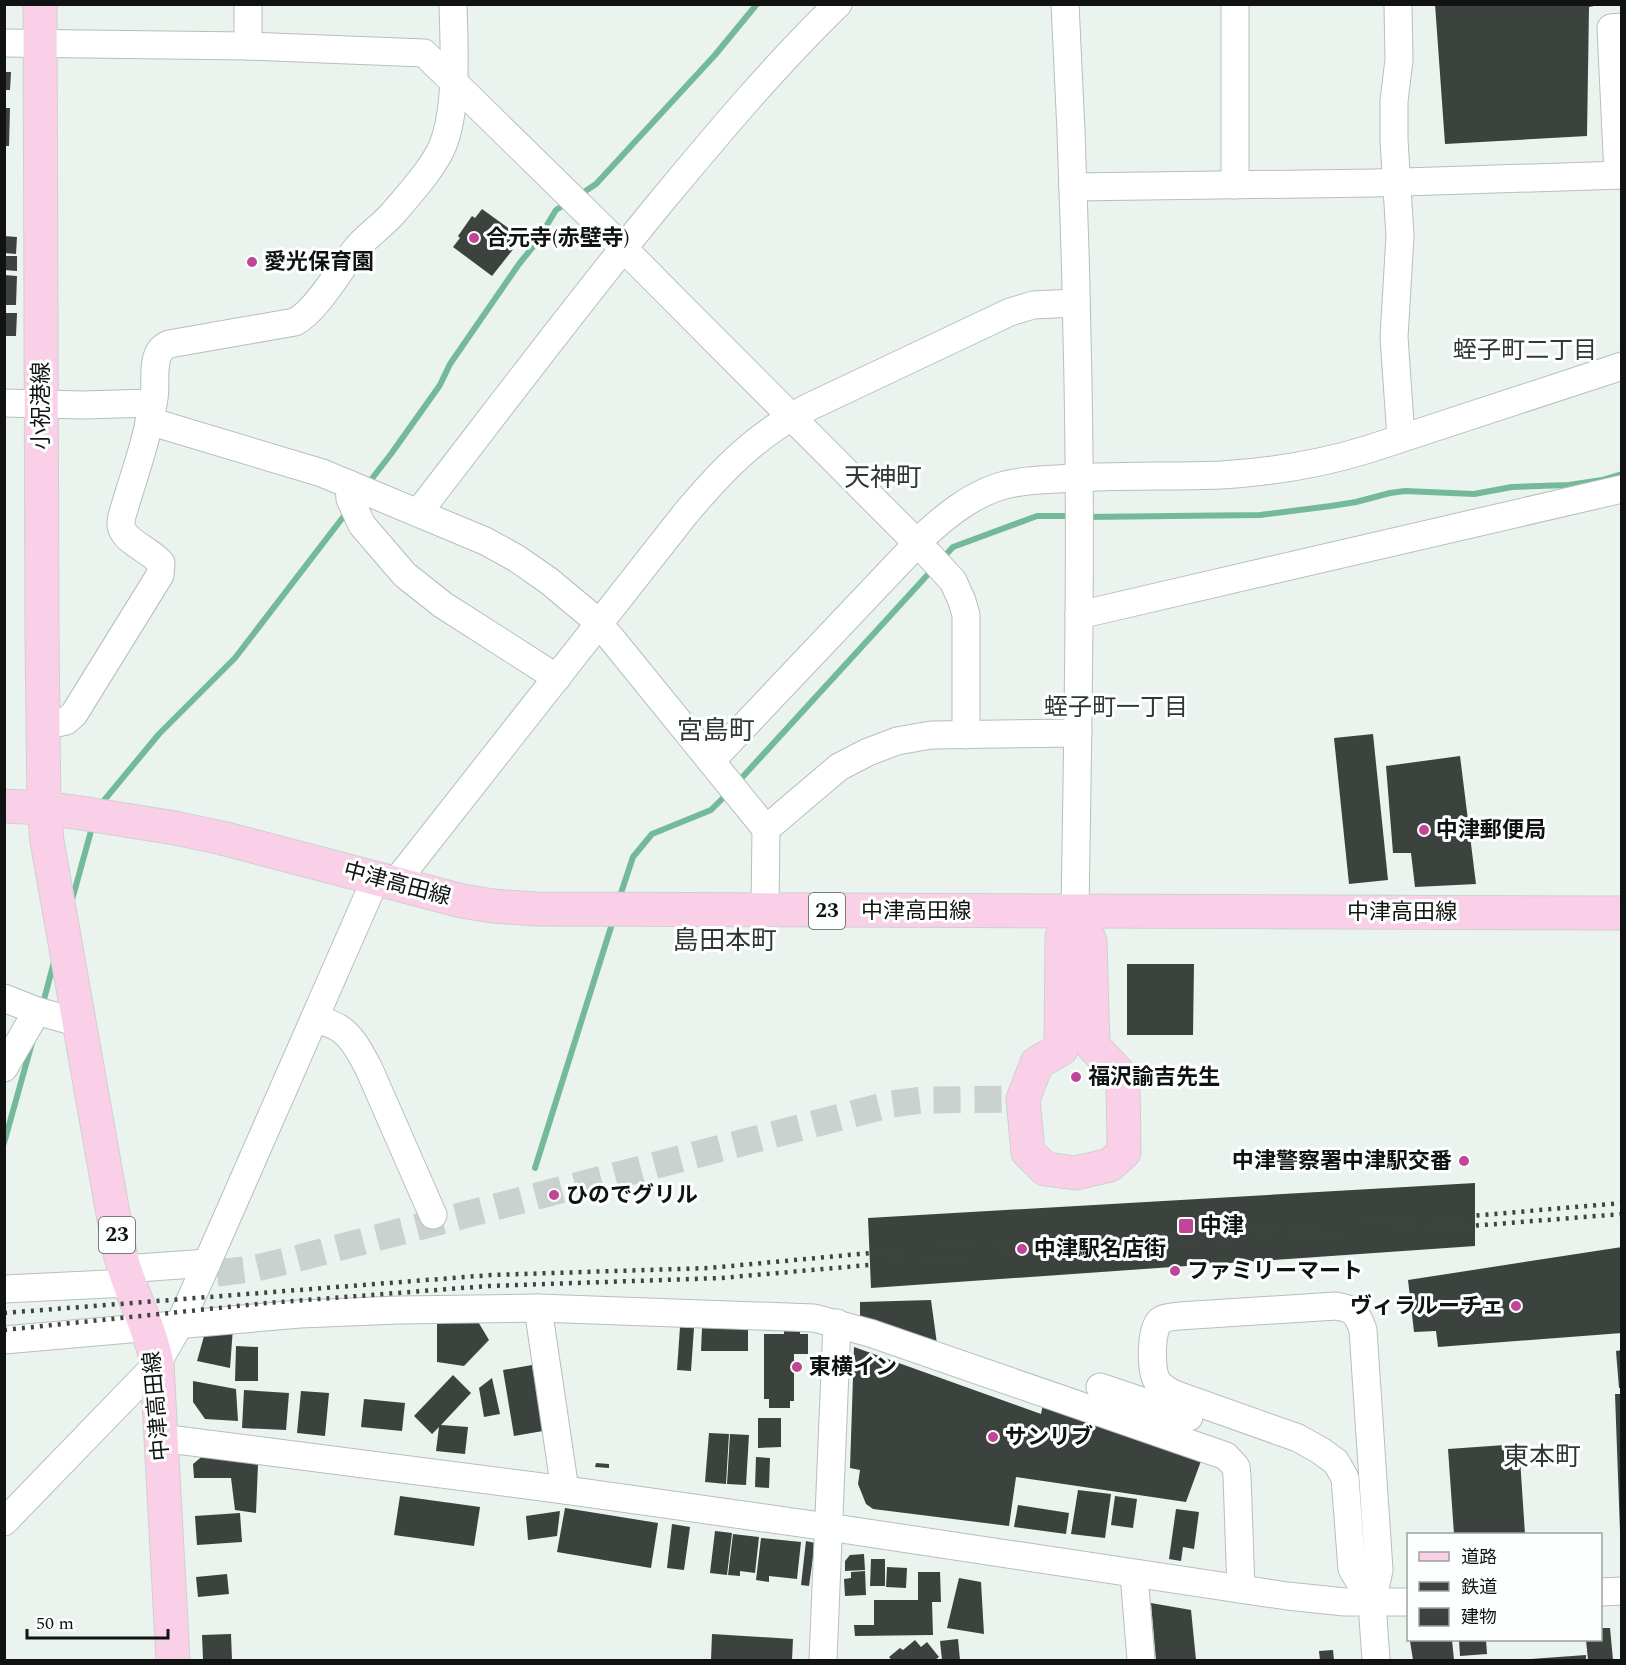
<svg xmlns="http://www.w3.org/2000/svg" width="1626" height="1665" viewBox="0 0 1626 1665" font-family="Spectral,'Noto Sans JP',serif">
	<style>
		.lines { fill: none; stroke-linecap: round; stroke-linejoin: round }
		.stream { stroke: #74ba9a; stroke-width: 6 }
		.building { fill: #3c433f }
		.minor-tunnel { stroke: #cad1ce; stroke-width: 27; stroke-dasharray: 27 14; stroke-linecap: butt }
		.minor-casing { stroke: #b7bfbb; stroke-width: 29 }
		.major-casing { stroke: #cfd0cf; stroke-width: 35 }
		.minor { stroke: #fff; stroke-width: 27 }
		.major { stroke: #f9d0e7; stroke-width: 33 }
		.rail { stroke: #3f4441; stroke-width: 4.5; stroke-dasharray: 3 6; stroke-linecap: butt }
		.poi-dot { fill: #c14596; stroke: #fdfffe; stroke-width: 2 }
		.labels { text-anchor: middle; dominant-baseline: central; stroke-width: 6; stroke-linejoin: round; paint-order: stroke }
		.shield { fill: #fdfffe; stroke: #575a58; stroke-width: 1.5 }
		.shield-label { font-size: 21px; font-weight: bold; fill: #101311 }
		.poi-label { font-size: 22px; font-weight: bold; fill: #101311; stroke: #fdfffe; text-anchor: start }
		.street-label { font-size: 22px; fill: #101311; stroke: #fdfffe }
		.neighbourhood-label { font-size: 24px; fill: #313734; stroke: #fdfffe }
		.quarter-label { font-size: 26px; fill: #313734; stroke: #fdfffe }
	</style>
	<rect width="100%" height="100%" fill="#ebf3ef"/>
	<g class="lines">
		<g class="stream">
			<polyline points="578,196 596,184 715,55 757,4"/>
			<polyline points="367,485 391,454 440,385 450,364 519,264 536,243 556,210 567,203"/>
			<polyline points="1086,517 1260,515 1331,506 1356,502 1390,493 1405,491 1474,494 1512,487 1569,485 1602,480 1622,474"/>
			<polyline points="941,560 953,547 1037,516 1073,516"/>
			<polyline points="737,783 932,570"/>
			<polyline points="101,804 159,734 235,658 347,512"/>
			<polyline points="621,893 633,857 652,834 711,810 728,793"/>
			<polyline points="72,900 91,831"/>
			<polyline points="42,1007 54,962"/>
			<polyline points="4,1143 32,1043"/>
			<polyline points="535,1168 611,927"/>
		</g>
	</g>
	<g class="building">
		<polygon points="1435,4 1594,4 1594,6 1589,7 1587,136 1445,144"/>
		<polygon points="4,72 11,72 10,90 4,90"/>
		<polygon points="4,108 10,108 9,146 4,146"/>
		<polygon points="482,209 522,238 492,276 453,247 460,238 458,236 472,216 475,218"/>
		<polygon points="4,236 17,237 16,254 4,253"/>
		<polygon points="4,256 17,256 17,271 4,270"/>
		<polygon points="4,275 17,276 16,305 4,305"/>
		<polygon points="4,313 17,313 16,336 4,336"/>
		<polygon points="1373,734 1388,880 1349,884 1334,738"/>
		<polygon points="1460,756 1476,884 1415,887 1411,853 1393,853 1386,766"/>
		<polygon points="1127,964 1194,964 1193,1035 1127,1035"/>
		<polygon points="1475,1183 1475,1246 871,1288 868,1218"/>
		<polygon points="1622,1247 1622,1333 1438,1347 1436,1331 1414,1332 1408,1280"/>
		<polygon points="931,1300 937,1344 860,1318 860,1302"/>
		<polygon points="437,1319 477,1320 489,1340 464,1366 437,1362"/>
		<polygon points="784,1326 800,1326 800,1334 808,1334 808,1354 794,1354 794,1401 790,1401 790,1408 769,1408 769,1399 764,1399 764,1334 784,1334"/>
		<polygon points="680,1327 694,1328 691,1371 677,1370"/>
		<polygon points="233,1328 230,1368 197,1361 206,1329"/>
		<polygon points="702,1328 748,1329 748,1351 701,1351"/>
		<polygon points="236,1346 258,1347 258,1381 235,1381"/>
		<polygon points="854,1347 1041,1414 1043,1404 1201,1461 1186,1502 1016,1477 1009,1526 873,1509 866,1504 858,1484 860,1470 850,1468"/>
		<polygon points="1622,1350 1622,1388 1619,1388 1616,1351"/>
		<polygon points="532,1365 543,1431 514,1436 503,1370"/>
		<polygon points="453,1375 471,1393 441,1425 468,1427 465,1454 436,1451 439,1427 432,1434 414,1416"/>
		<polygon points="492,1378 500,1414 484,1417 479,1388"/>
		<polygon points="193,1381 236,1389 238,1421 205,1419 193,1402"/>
		<polygon points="244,1390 289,1393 286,1430 242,1428"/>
		<polygon points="301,1391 329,1393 325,1436 297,1433"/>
		<polygon points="1615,1394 1622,1394 1622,1531 1620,1531"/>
		<polygon points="364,1399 405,1403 402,1431 361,1427"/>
		<polygon points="758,1418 781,1418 781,1447 758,1448"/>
		<polygon points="709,1433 729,1434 726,1484 705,1482"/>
		<polygon points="730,1434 749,1435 746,1485 727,1484"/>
		<polygon points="1519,1444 1525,1534 1454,1534 1448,1449"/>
		<polygon points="205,1454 258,1464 256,1513 235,1510 231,1478 194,1478 193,1464"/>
		<polygon points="756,1457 770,1458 769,1488 755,1487"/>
		<polygon points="596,1463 609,1464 609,1468 595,1467"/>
		<polygon points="1078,1490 1111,1494 1105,1538 1071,1534"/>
		<polygon points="400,1496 480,1507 474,1546 394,1535"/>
		<polygon points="1115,1496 1137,1499 1133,1528 1111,1525"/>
		<polygon points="1018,1505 1069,1513 1066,1534 1014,1527"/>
		<polygon points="565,1508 658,1523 651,1568 557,1552"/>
		<polygon points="1176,1509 1199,1512 1194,1549 1183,1547 1181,1561 1169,1559"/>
		<polygon points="560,1511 557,1536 528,1540 526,1516"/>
		<polygon points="240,1513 242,1542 197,1545 195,1516"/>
		<polygon points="672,1524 690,1527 684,1570 667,1568"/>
		<polygon points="715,1531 732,1533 727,1575 710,1573"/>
		<polygon points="733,1534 759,1537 755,1573 740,1571 740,1576 728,1575"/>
		<polygon points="761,1538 801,1542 797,1579 769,1576 769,1582 756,1580"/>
		<polygon points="806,1541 815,1543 809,1586 801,1585"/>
		<polygon points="864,1554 865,1570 845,1571 845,1561 850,1555"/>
		<polygon points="871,1559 885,1559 885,1586 870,1586"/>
		<polygon points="887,1567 907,1568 906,1588 886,1587"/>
		<polygon points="865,1571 866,1595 845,1596 844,1579 851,1578 851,1572"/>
		<polygon points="918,1572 940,1572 941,1602 932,1602 933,1635 855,1636 854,1625 874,1625 874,1600 918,1600"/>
		<polygon points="227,1574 229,1594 198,1597 196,1577"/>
		<polygon points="959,1578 981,1582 984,1634 947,1628"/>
		<polygon points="1151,1603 1191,1610 1196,1660 1156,1660"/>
		<polygon points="1600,1628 1610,1628 1613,1660 1588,1660 1586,1640 1600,1640"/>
		<polygon points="231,1634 232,1660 203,1660 202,1635"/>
		<polygon points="712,1634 793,1639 792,1660 711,1660"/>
		<polygon points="958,1639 960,1660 942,1660 940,1641"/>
		<polygon points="915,1640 921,1647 927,1642 939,1657 935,1660 892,1660 889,1657 900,1648 903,1650"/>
		<polygon points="1412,1640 1452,1640 1454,1660 1413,1660 1410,1641"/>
		<polygon points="1459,1640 1486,1640 1487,1654 1460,1656"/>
		<polygon points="1333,1650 1334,1660 1320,1660 1319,1651"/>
		<polygon points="1586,1655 1586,1660 1531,1660 1531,1659"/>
	</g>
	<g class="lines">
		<polyline class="minor-tunnel" points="217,1273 252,1269 295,1259 891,1104 923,1100 1023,1099"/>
		<g class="minor-casing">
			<g id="minor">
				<path d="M 1065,4 C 1071,115 1075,226 1077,337 C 1082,528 1078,720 1075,911"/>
				<polyline points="1235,4 1235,185"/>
				<polyline points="1398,4 1399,60 1394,101 1394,140 1400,236 1394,337 1401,438"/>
				<polyline points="4,43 248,46 424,53 623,248 930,556 953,581 962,601 966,615 966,735"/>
				<polyline points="248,46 248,4"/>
				<polyline points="1618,175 1611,28 1622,27"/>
				<polyline points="1073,187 1374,183 1622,175"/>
				<polyline points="4,403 83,405 153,403"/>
				<polyline points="149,421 322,473 485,541 516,558 549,581 591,616 611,638 766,829 765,911"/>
				<polyline points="349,484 350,499 362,525 405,575 443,605 557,678"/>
				<path d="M 418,513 C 500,407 580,300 665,197 C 720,131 776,64 838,4"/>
				<polyline points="1079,615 1622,489"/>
				<path d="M 43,726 L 66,721 L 74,714 L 160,575 L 161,563 C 151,551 130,544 123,531 C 120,526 121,521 122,516 C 133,478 148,438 154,398 C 157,380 149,352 169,344 L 295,322 C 318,309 339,270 356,249 C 367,235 384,225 395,211 C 411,192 434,167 443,145 C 458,106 454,46 453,4"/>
				<path d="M 711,761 L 927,533 C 947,515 968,498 995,488 C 1015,481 1037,480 1058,479 C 1112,475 1167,477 1221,475 C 1271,472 1321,464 1369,449 L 1622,366"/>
				<polyline points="766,829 839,767 868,752 897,741 931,735 1078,733"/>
				<path d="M 395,883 L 686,513 C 723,469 755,436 807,408 L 1010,312 L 1033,305 L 1076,303"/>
				<polyline points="4,998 37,1011 79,1023"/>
				<path d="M 315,1018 C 322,1021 330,1023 337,1027 C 352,1035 361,1054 369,1069 L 433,1215"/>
				<polyline points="4,1068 37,1011"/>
				<polyline points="124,1269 207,1263"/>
				<polyline points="4,1289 129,1283"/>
				<path d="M 1336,1306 C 1354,1309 1357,1313 1363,1330 L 1379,1570 L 1372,1603 L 1352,1569 L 1345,1478 L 1336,1462 L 1321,1451 L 1298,1438 L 1174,1394 C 1167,1390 1160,1387 1156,1379 C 1151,1369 1150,1327 1161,1320 C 1165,1317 1173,1317 1179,1316 Z"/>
				<polyline points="538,1308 565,1490"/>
				<polyline points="4,1340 300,1314 399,1310 538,1308 814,1318 870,1333 1226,1456 1236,1467 1237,1476 1241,1589"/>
				<polyline points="1100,1387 1189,1417"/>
				<polyline points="161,1438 565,1490 828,1527 1287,1596 1345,1602 1408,1602"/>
				<polyline points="4,1522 157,1364 179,1325 207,1263 376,878"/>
				<polyline points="1134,1574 1141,1660"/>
				<polyline points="1600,1592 1622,1591"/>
				<polyline points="1372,1603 1376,1660"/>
				<polyline points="823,1660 837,1323"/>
			</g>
		</g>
		<g class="major-casing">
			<g id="major">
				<path d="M 40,4 L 42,635 L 44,808 L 47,841 L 120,1253 C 129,1291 150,1326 157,1364 L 173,1660"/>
				<polyline points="4,806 44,808 81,813 175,828 222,838 462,901 493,906 535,909 1622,913"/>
				<polygon points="1075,911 1090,941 1093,1046 1123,1078 1124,1152 1110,1165 1076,1173 1045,1169 1028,1152 1023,1099 1037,1063 1061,1049 1062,937"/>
			</g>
		</g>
		<use href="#minor" class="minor"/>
		<use href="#major" class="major"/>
		<g class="rail">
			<polyline points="4,1313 491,1275 709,1268 935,1247 1459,1217 1622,1203"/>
			<polyline points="4,1330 267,1303 488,1286 721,1278 937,1259 1458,1227 1622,1214"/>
		</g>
	</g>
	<g class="poi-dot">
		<circle cx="474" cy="238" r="6"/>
		<circle cx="252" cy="262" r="6"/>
		<circle cx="1424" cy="830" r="6"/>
		<circle cx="1076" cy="1077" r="6"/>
		<circle cx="1464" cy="1161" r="6"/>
		<circle cx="554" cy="1195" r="6"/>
		<rect x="1178" y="1218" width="16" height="16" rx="3"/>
		<circle cx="1022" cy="1249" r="6"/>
		<circle cx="1175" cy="1271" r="6"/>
		<circle cx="1516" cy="1306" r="6"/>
		<circle cx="797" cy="1367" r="6"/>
		<circle cx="993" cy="1437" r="6"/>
	</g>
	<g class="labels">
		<g class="shield">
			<rect x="809" y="893" width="36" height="36" rx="4.5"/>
			<rect x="99" y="1217" width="36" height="36" rx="4.5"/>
		</g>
		<g class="shield-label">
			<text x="827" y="911">23</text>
			<text x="117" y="1235">23</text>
		</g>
		<g class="poi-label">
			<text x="486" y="238">合元寺(赤壁寺)</text>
			<text x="264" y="262">愛光保育園</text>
			<text x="1436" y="830">中津郵便局</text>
			<text x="1088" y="1077">福沢諭吉先生</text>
			<text x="1452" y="1161" text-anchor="end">中津警察署中津駅交番</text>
			<text x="566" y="1195">ひのでグリル</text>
			<text x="1200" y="1226">中津</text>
			<text x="1034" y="1249">中津駅名店街</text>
			<text x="1187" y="1271">ファミリーマート</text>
			<text x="1504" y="1306" text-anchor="end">ヴィラルーチェ</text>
			<text x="809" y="1367">東横イン</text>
			<text x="1005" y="1437">サンリブ</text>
		</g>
		<g class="street-label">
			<text transform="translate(41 406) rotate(-90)">小祝港線</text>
			<text transform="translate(397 884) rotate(15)">中津高田線</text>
			<text x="916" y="911">中津高田線</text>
			<text x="1402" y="912">中津高田線</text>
			<text transform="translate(157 1406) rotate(-95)">中津高田線</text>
		</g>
		<g class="neighbourhood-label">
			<text x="1525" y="351">蛭子町二丁目</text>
			<text x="1116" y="708">蛭子町一丁目</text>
		</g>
		<g class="quarter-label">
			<text x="883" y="478">天神町</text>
			<text x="716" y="731">宮島町</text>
			<text x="725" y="941">島田本町</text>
			<text x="1542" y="1457">東本町</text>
		</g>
	</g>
	<rect width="1626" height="1665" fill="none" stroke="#101311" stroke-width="12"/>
	<rect x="1407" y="1533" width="195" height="108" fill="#fdfffe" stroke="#9ea19f" stroke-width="1.5"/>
	<rect x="1419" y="1552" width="30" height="9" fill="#f9d0e7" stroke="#9ea19f" stroke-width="1.5"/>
	<text x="1461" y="1563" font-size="18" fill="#101311">道路</text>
	<rect x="1419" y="1582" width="30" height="9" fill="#3f4441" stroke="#9ea19f" stroke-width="1.5"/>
	<text x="1461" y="1593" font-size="18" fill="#101311">鉄道</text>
	<rect x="1419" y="1608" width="30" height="18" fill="#3c433f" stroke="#9ea19f" stroke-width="1.5"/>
	<text x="1461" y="1623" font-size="18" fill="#101311">建物</text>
	<path d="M27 1629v9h141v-9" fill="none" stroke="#101311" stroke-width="3"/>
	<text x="36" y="1629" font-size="18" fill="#101311" stroke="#fdfffe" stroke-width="4.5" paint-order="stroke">50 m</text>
</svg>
